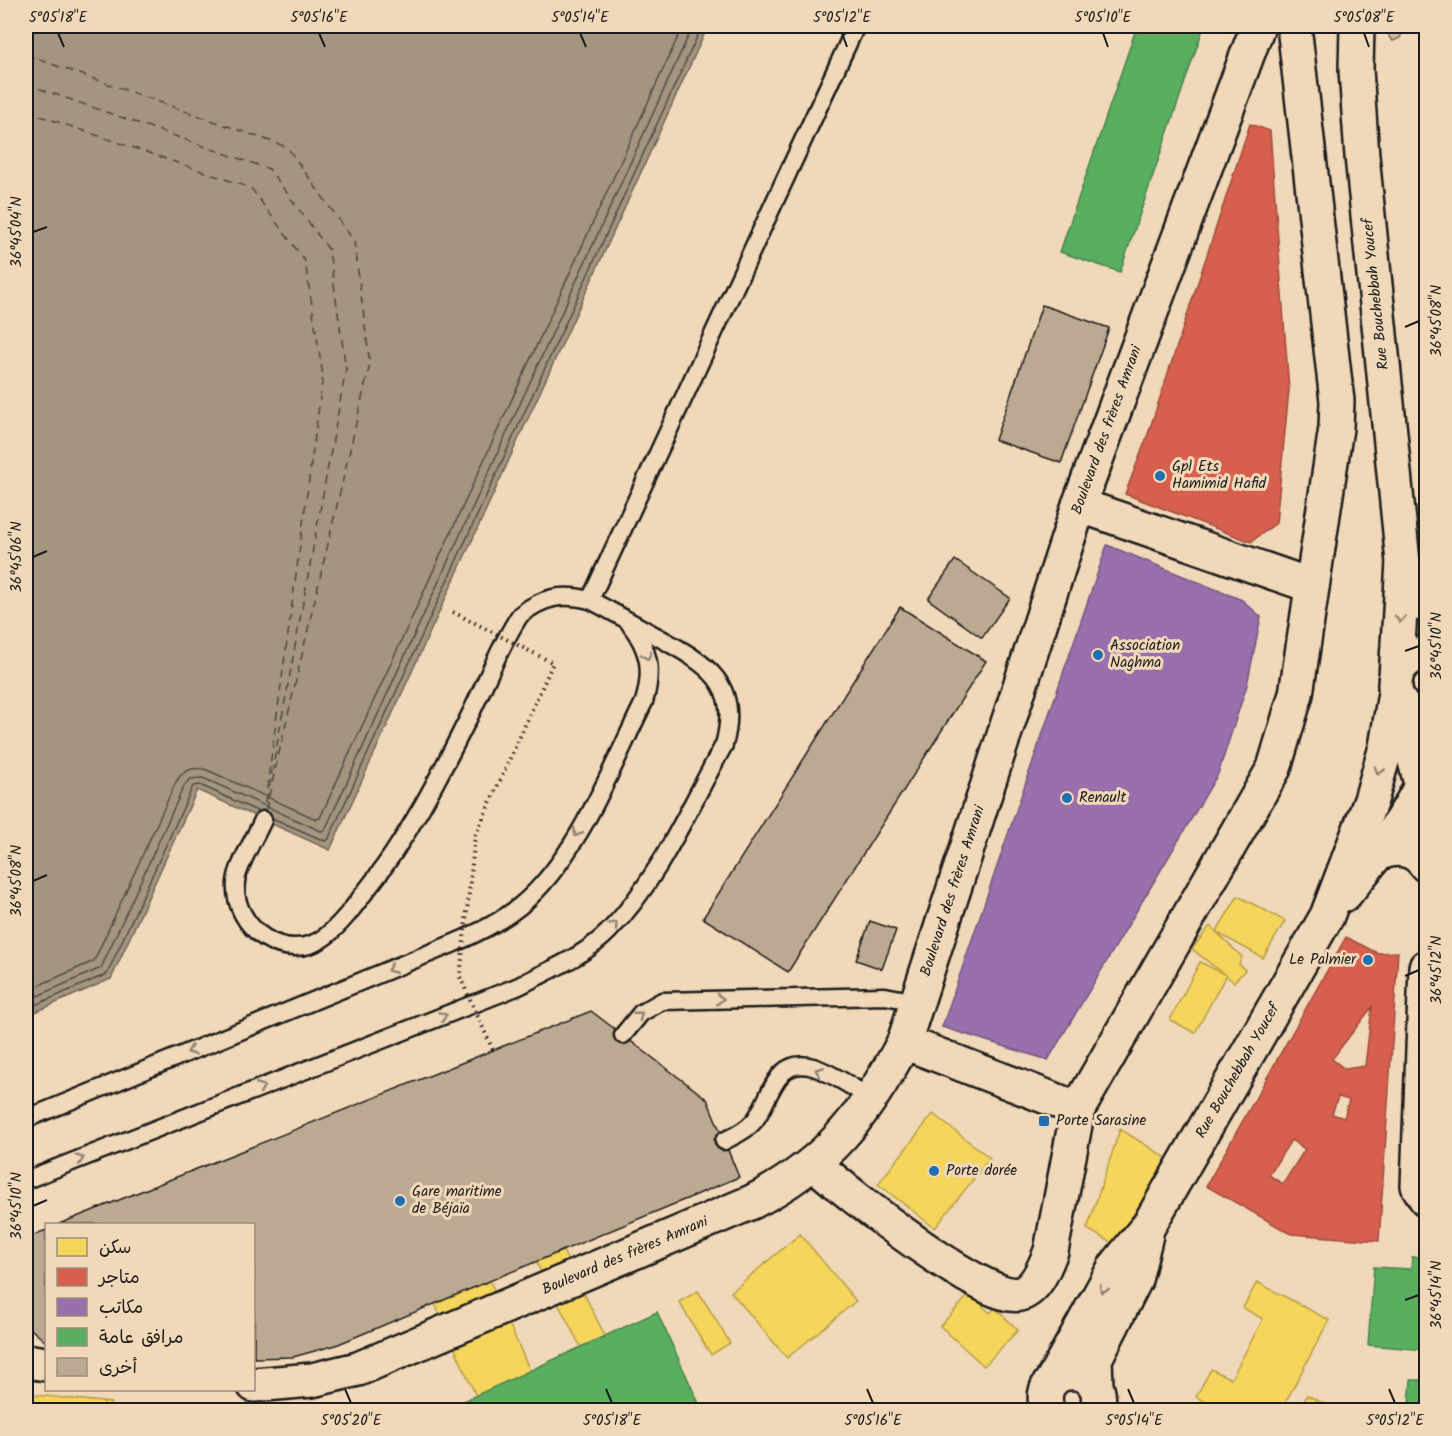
<svg xmlns="http://www.w3.org/2000/svg" width="1452" height="1436" viewBox="0 0 1452 1436" font-family="Kalam,'Playpen Sans Arabic',sans-serif">
	<style>
		.green { fill: #d1bca1; stroke: #766c5e; stroke-width: 1.5 }
		.water { fill: #a49581; stroke: #6e6559; stroke-width: 1.5 }
		.homes { fill: #f6d55c; stroke: #b59e49; stroke-width: 1.5 }
		.shops { fill: #d6604d; stroke: #9e4c3e; stroke-width: 1.5; fill-rule: evenodd }
		.offices { fill: #9970ab; stroke: #745780; stroke-width: 1.5 }
		.public { fill: #5aae61; stroke: #47824c; stroke-width: 1.5 }
		.lines { fill: none; stroke-linecap: round; stroke-linejoin: round }
		.shore { stroke: #524c44; stroke-width: 1.5 }
		.ferry { stroke: #4c463f; stroke-width: 1.5; stroke-dasharray: 8 6; stroke-linecap: butt }
		.building { fill: #bca992; stroke: #1c1c1c; stroke-width: 1.5 }
		.service-casing { stroke: #1c1c1c; stroke-width: 21 }
		.minor-casing { stroke: #1c1c1c; stroke-width: 38 }
		.secondary-casing { stroke: #1c1c1c; stroke-width: 38 }
		.service { stroke: #f0d8b8; stroke-width: 16 }
		.minor { stroke: #f0d8b8; stroke-width: 33 }
		.secondary { stroke: #f0d8b8; stroke-width: 33 }
		.path-bridge { stroke: #1c1c1c; stroke-width: 4; stroke-dasharray: 1.5 4.5; stroke-linecap: butt }
		.oneway { stroke: #918372 }
		.ticks { fill: none; stroke: #1c1c1c; stroke-width: 2 }
		.poi-dot { fill: #1f6fb2; stroke: #f0d8b8; stroke-width: 2 }
		.labels { text-anchor: middle; dominant-baseline: central; stroke-width: 6; stroke-linejoin: round; paint-order: stroke }
		.street-label { font-size: 15px; fill: #1c1c1c; stroke: #f0d8b8 }
		.poi-label { font-size: 15px; fill: #1c1c1c; stroke: #f0d8b8; text-anchor: start }
		.neatline { fill: none; stroke: #1c1c1c; stroke-width: 2 }
		.ticks-label { font-size: 15px; text-anchor: middle; fill: #1c1c1c }
	</style>
	<rect width="100%" height="100%" fill="#f0d8b8"/>
	<filter id="ink" filterUnits="userSpaceOnUse"><feTurbulence type="fractalNoise" baseFrequency=".0167" numOctaves="2"/><feDisplacementMap in="SourceGraphic" scale="12" xChannelSelector="R" yChannelSelector="G"/><feConvolveMatrix kernelMatrix="1 2 1 2 8 2 1 2 1" color-interpolation-filters="sRGB"/></filter>
	<g filter="url(#ink)">
		<polygon class="green" points="1390,26 1406,26 1400,38 1393,41 1389,37"/>
		<polygon class="water" points="26,26 708,26 330,850 197,790 111,979 26,1016"/>
		<g class="homes">
			<polygon points="1238,896 1285,921 1263,958 1216,932"/>
			<polygon points="1210,926 1242,957 1239,964 1245,970 1234,982 1192,949"/>
			<polygon points="1200,962 1226,975 1195,1033 1170,1020"/>
			<polygon points="933,1114 990,1158 935,1228 878,1184"/>
			<polygon points="1120,1129 1168,1159 1117,1246 1087,1229"/>
			<polygon points="800,1234 856,1301 787,1358 731,1292"/>
			<polygon points="563,1251 605,1336 581,1347 536,1262"/>
			<polygon points="490,1281 530,1371 476,1396 435,1304"/>
			<polygon points="1257,1282 1329,1320 1284,1405 1293,1410 1222,1410 1196,1397 1211,1369 1231,1379 1263,1319 1243,1308"/>
			<polygon points="698,1291 730,1343 711,1355 679,1302"/>
			<polygon points="970,1294 990,1313 995,1308 1018,1330 984,1366 940,1326"/>
			<polygon points="26,1394 111,1403 110,1410 26,1410"/>
			<polygon points="1307,1395 1329,1406 1327,1410 1301,1408"/>
		</g>
		<g class="shops">
			<polygon points="1250,124 1270,131 1289,390 1276,523 1251,542 1125,494 1147,437"/>
			<path d="M 1346,937 L 1377,953 L 1398,952 L 1379,1241 L 1291,1234 L 1206,1186 ZM 1372,1007 L 1365,1066 L 1345,1069 L 1332,1059 ZM 1338,1097 L 1349,1100 L 1344,1118 L 1332,1114 ZM 1291,1140 L 1305,1149 L 1283,1184 L 1269,1175 Z"/>
		</g>
		<polygon class="offices" points="1107,545 1242,600 1261,617 1247,685 1218,774 1048,1060 942,1027"/>
		<g class="public">
			<polygon points="1137,26 1204,26 1120,272 1060,252"/>
			<polygon points="1412,1257 1426,1258 1426,1350 1368,1345 1374,1267 1411,1269"/>
			<polygon points="657,1312 702,1410 448,1410 455,1405"/>
			<polygon points="1426,1365 1426,1406 1409,1405 1411,1380 1425,1380"/>
		</g>
		<g class="lines">
			<g class="shore">
				<polyline points="272,818 325,841 328,840 702,26"/>
				<path d="M 26,991 L 94,961 L 176,782 C 183,770 193,766 207,770 L 316,819 L 320,818 L 683,26"/>
				<polyline points="26,1001 101,968 184,786 190,779 203,778 321,831 325,830 693,26"/>
				<polyline points="26,1009 107,974 193,786 200,785 259,812"/>
			</g>
			<g class="ferry">
				<polyline points="26,55 287,147 354,241 370,364 265,813"/>
				<polyline points="26,84 269,169 329,250 346,369 267,799"/>
				<polyline points="26,111 251,188 305,261 323,376 264,810"/>
			</g>
		</g>
		<g class="building">
			<polygon points="1042,305 1109,328 1061,463 995,440"/>
			<polygon points="955,560 1010,598 982,638 928,599"/>
			<polygon points="900,607 986,661 788,972 703,918"/>
			<polygon points="870,921 896,930 882,969 856,960"/>
			<polygon points="591,1011 707,1099 739,1177 336,1345 293,1357 254,1358 254,1224 59,1224"/>
			<polygon points="46,1230 46,1342 26,1325 26,1238"/>
		</g>
		<g class="lines">
			<g class="service-casing">
				<g id="service">
					<polyline points="590,600 856,26"/>
					<polyline points="623,1035 641,1013 662,1001 885,996 917,1002"/>
					<path d="M 26,1119 L 452,944 C 476,934 499,923 520,906 C 578,858 611,768 644,702 C 653,671 650,650 630,624"/>
					<path d="M 724,1141 C 736,1135 747,1130 755,1120 C 771,1099 775,1056 813,1067 C 833,1073 853,1088 871,1098"/>
					<path d="M 26,1180 L 519,986 C 549,970 585,956 609,931 C 659,880 689,807 724,745 C 741,683 707,664 658,637 C 636,625 613,612 590,600 C 561,593 543,597 520,615 C 499,647 486,683 469,717 C 439,777 407,840 365,892 C 353,908 341,924 326,936 C 287,967 232,928 236,882 C 237,866 256,836 263,820"/>
				</g>
			</g>
			<g class="minor-casing">
				<g id="minor">
					<polyline points="1079,505 1312,586"/>
					<polyline points="1399,702 1422,787 1426,834"/>
					<polyline points="1426,967 1418,1186 1426,1199"/>
					<polyline points="904,1042 1078,1109"/>
					<path d="M 815,1164 C 843,1190 987,1304 1020,1294 C 1037,1289 1045,1266 1051,1251 L 1078,1109 L 1274,768 L 1296,694 L 1336,428 L 1337,401 L 1294,26"/>
					<polyline points="26,1361 46,1364"/>
					<path d="M 254,1385 L 312,1380 L 358,1369 L 752,1202 C 827,1164 865,1116 904,1042 L 1079,505 L 1258,26"/>
				</g>
			</g>
			<g class="secondary-casing">
				<g id="secondary">
					<polyline points="1357,26 1356,70 1362,156 1403,562 1396,677"/>
					<polyline points="1403,562 1426,606"/>
					<path d="M 1426,653 C 1384,659 1385,710 1426,720"/>
					<path d="M 1376,855 C 1394,846 1414,847 1426,865"/>
					<path d="M 1345,894 C 1373,859 1411,815 1426,773"/>
					<polyline points="1053,1379 1115,1267 1149,1225 1327,916 1371,800 1386,747 1395,693"/>
					<polyline points="1096,1386 1095,1359 1135,1280 1146,1235"/>
					<path d="M 1047,1410 C 1033,1361 1110,1360 1097,1410"/>
				</g>
			</g>
			<use href="#service" class="service"/>
			<use href="#minor" class="minor"/>
			<use href="#secondary" class="secondary"/>
			<polyline class="path-bridge" points="453,612 553,663 475,836 460,977 493,1050"/>
		</g>
		<defs><path id="oneway-chevron" d="M-2-3.5L2.5 0L-2 3.5" fill="none" stroke-width="1.6" stroke-linecap="round" stroke-linejoin="round" transform="scale(1.5)"/></defs>
		<g class="oneway">
			<use href="#oneway-chevron" transform="translate(1400 619) rotate(94)"/>
			<use href="#oneway-chevron" transform="translate(647 656) rotate(75)"/>
			<use href="#oneway-chevron" transform="translate(1379 771) rotate(106)"/>
			<use href="#oneway-chevron" transform="translate(577 833) rotate(122)"/>
			<use href="#oneway-chevron" transform="translate(614 925) rotate(-49)"/>
			<use href="#oneway-chevron" transform="translate(391 969) rotate(158)"/>
			<use href="#oneway-chevron" transform="translate(720 999) rotate(-1)"/>
			<use href="#oneway-chevron" transform="translate(639 1015) rotate(-38)"/>
			<use href="#oneway-chevron" transform="translate(443 1016) rotate(-21)"/>
			<use href="#oneway-chevron" transform="translate(191 1051) rotate(158)"/>
			<use href="#oneway-chevron" transform="translate(819 1071) rotate(-157)"/>
			<use href="#oneway-chevron" transform="translate(261 1087) rotate(-21)"/>
			<use href="#oneway-chevron" transform="translate(80 1159) rotate(-21)"/>
			<use href="#oneway-chevron" transform="translate(1103 1289) rotate(119)"/>
		</g>
	</g>
	<path class="ticks" d="M 58,33 L 64,47M 319,33 L 325,47M 580,33 L 586,47M 842,33 L 847,47M 1103,33 L 1108,47M 1364,33 L 1369,47M 33,232 L 47,227M 1405,327 L 1419,321M 33,557 L 47,551M 1405,651 L 1419,646M 33,881 L 47,875M 1405,976 L 1419,970M 33,1206 L 47,1200M 1405,1300 L 1419,1295M 345,1389 L 351,1403M 606,1389 L 612,1403M 867,1389 L 873,1403M 1128,1389 L 1134,1403M 1389,1389 L 1395,1403"/>
	<g class="poi-dot">
		<circle cx="1160" cy="476" r="6"/>
		<circle cx="1098" cy="655" r="6"/>
		<circle cx="1067" cy="798" r="6"/>
		<circle cx="1368" cy="960" r="6"/>
		<rect x="1038" y="1115" width="12" height="12" rx="3"/>
		<circle cx="934" cy="1171" r="6"/>
		<circle cx="400" cy="1201" r="6"/>
	</g>
	<g class="labels">
		<g class="street-label">
			<text transform="translate(1376 294) rotate(-96)">Rue Bouchebbah Youcef</text>
			<text transform="translate(1107 430) rotate(-70)">Boulevard des frères Amrani</text>
			<text transform="translate(953 891) rotate(-72)">Boulevard des frères Amrani</text>
			<text transform="translate(1238 1071) rotate(-60)">Rue Bouchebbah Youcef</text>
			<text transform="translate(625 1256) rotate(-23)">Boulevard des frères Amrani</text>
		</g>
		<g class="poi-label">
			<text x="1172" y="467">Gpl Ets<tspan x="1172" dy="17">Hamimid Hafid</tspan></text>
			<text x="1110" y="646">Association<tspan x="1110" dy="17">Naghma</tspan></text>
			<text x="1079" y="798">Renault</text>
			<text x="1356" y="960" text-anchor="end">Le Palmier</text>
			<text x="1056" y="1121">Porte Sarasine</text>
			<text x="946" y="1171">Porte dorée</text>
			<text x="412" y="1192">Gare maritime<tspan x="412" dy="17">de Béjaïa</tspan></text>
		</g>
	</g>
	<rect width="1452" height="1436" fill="none" stroke="#f0d8b8" stroke-width="66"/>
	<rect x="45" y="1223" width="210" height="168" fill="#f0d8b8" stroke="#9b8d7a" stroke-width="1.5"/>
	<rect x="57" y="1238" width="30" height="18" fill="#f6d55c" stroke="#9b8d7a" stroke-width="1.5"/>
	<text x="99" y="1253" font-size="18" fill="#1c1c1c">سكن</text>
	<rect x="57" y="1268" width="30" height="18" fill="#d6604d" stroke="#9b8d7a" stroke-width="1.5"/>
	<text x="99" y="1283" font-size="18" fill="#1c1c1c">متاجر</text>
	<rect x="57" y="1298" width="30" height="18" fill="#9970ab" stroke="#9b8d7a" stroke-width="1.5"/>
	<text x="99" y="1313" font-size="18" fill="#1c1c1c">مكاتب</text>
	<rect x="57" y="1328" width="30" height="18" fill="#5aae61" stroke="#9b8d7a" stroke-width="1.5"/>
	<text x="99" y="1343" font-size="18" fill="#1c1c1c">مرافق عامة</text>
	<rect x="57" y="1358" width="30" height="18" fill="#bca992" stroke="#9b8d7a" stroke-width="1.5"/>
	<text x="99" y="1373" font-size="18" fill="#1c1c1c">أخرى</text>
	<rect x="33" y="33" width="1386" height="1370" class="neatline"/>
	<g class="ticks-label">
		<text x="58" y="22">5°05'18"E</text>
		<text x="319" y="22">5°05'16"E</text>
		<text x="580" y="22">5°05'14"E</text>
		<text x="842" y="22">5°05'12"E</text>
		<text x="1103" y="22">5°05'10"E</text>
		<text x="1364" y="22">5°05'08"E</text>
		<text transform="translate(16 232) rotate(-90)" y="5">36°45'04"N</text>
		<text transform="translate(1436 321) rotate(-90)" y="5">36°45'08"N</text>
		<text transform="translate(16 557) rotate(-90)" y="5">36°45'06"N</text>
		<text transform="translate(1436 646) rotate(-90)" y="5">36°45'10"N</text>
		<text transform="translate(16 881) rotate(-90)" y="5">36°45'08"N</text>
		<text transform="translate(1436 970) rotate(-90)" y="5">36°45'12"N</text>
		<text transform="translate(16 1206) rotate(-90)" y="5">36°45'10"N</text>
		<text transform="translate(1436 1295) rotate(-90)" y="5">36°45'14"N</text>
		<text x="351" y="1425">5°05'20"E</text>
		<text x="612" y="1425">5°05'18"E</text>
		<text x="873" y="1425">5°05'16"E</text>
		<text x="1134" y="1425">5°05'14"E</text>
		<text x="1395" y="1425">5°05'12"E</text>
	</g>
</svg>
